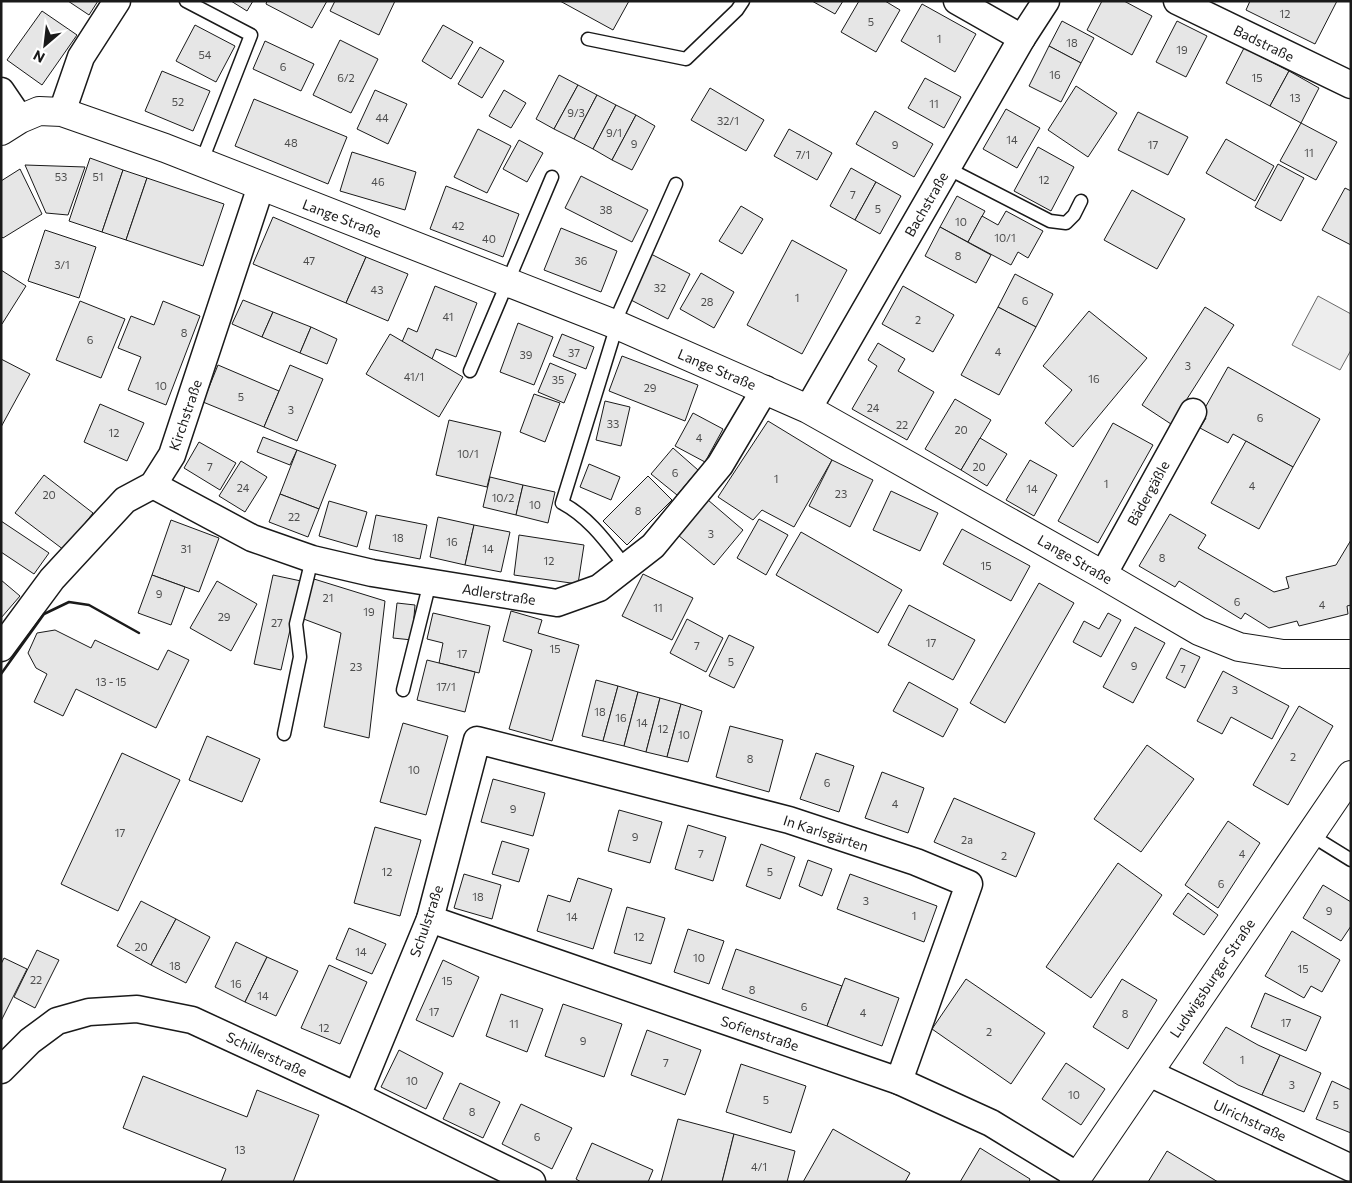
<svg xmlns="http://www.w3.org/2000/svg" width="1352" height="1183" viewBox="0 0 1352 1183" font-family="Commissioner,sans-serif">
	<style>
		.built { fill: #ededed; stroke: #6a6a6a }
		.building { fill: #e6e6e6; stroke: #1a1a1a }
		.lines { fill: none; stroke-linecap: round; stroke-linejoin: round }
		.service-casing { stroke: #1a1a1a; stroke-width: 15 }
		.minor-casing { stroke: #1a1a1a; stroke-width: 29 }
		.secondary-casing { stroke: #1a1a1a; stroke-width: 30 }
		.service { stroke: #fff; stroke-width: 12 }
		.minor { stroke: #fff; stroke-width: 26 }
		.secondary { stroke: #fff; stroke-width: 28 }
		.wall { stroke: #1a1a1a; stroke-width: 2.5 }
		.labels { text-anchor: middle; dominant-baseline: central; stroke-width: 4; stroke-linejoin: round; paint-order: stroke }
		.number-label { font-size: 11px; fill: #4d4d4d }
		.street-label { font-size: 14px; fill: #1a1a1a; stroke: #fff }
	</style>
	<rect width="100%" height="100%" fill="#fff"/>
	<polygon class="built" points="1318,296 1351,314 1351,350 1340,370 1292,345"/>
	<g class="building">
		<polygon points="68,1 98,1 89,15"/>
		<polygon points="231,1 253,1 247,11"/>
		<polygon points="267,1 327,1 312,28 266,4"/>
		<polygon points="335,1 395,1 379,35 330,11"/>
		<polygon points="560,1 629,1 613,30"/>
		<polygon points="812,1 843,1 835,14"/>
		<polygon points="859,1 885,1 900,10 876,52 841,32"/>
		<polygon points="1102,1 1124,1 1152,16 1132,55 1087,30"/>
		<polygon points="1250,1 1337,1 1315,44 1246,10"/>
		<polygon points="922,4 976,34 955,72 901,41"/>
		<polygon points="42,11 77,35 42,85 7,60"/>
		<polygon points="1062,21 1094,38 1081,63 1049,46"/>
		<polygon points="1177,21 1207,36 1186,77 1156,62"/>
		<polygon points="195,25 235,46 216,82 176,61"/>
		<polygon points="443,25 473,42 451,79 422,61"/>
		<polygon points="340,40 378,59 351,113 313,95"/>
		<polygon points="265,41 314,64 301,91 253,69"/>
		<polygon points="1049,46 1081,63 1061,102 1029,86"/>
		<polygon points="480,47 504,61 482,98 458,84"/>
		<polygon points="1244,48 1289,71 1270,106 1226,83"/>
		<polygon points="162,71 210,91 193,131 145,111"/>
		<polygon points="1289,71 1319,88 1301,123 1270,106"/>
		<polygon points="559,75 578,85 554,129 536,119"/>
		<polygon points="925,78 961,97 944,128 908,108"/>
		<polygon points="578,85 597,95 574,139 554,129"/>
		<polygon points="1076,86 1117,113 1088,157 1048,130"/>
		<polygon points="710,88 764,120 746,151 691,120"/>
		<polygon points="375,90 407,104 388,144 357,129"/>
		<polygon points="504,90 526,103 511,128 489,116"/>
		<polygon points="597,95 616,105 593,149 574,139"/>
		<polygon points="254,99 347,137 328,184 235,146"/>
		<polygon points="616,105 636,115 612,160 593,149"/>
		<polygon points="1006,109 1040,128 1017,168 983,149"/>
		<polygon points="875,111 933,144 914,177 856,144"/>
		<polygon points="1138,112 1188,137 1168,175 1118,150"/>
		<polygon points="636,115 655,126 632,170 612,160"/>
		<polygon points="1301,123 1337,142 1316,180 1280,161"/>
		<polygon points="478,129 511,146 487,193 454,177"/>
		<polygon points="789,129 832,153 817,180 774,156"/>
		<polygon points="1226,139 1274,166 1255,201 1206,173"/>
		<polygon points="519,140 543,153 527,182 503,169"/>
		<polygon points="1038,147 1074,167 1051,211 1014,191"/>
		<polygon points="352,152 416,172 405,210 340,191"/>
		<polygon points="90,158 123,170 102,232 69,221"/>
		<polygon points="1278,164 1304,178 1281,221 1255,207"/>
		<polygon points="25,165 85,167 68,215 46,213"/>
		<polygon points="851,168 876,182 855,220 830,206"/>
		<polygon points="20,169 42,214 3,238 1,236 1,181"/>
		<polygon points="123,170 147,178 126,240 102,232"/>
		<polygon points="581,176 648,210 632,242 565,208"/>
		<polygon points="147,178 224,204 203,266 126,240"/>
		<polygon points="876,182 901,196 880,234 855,220"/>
		<polygon points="446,186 519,214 503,257 430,229"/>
		<polygon points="1345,188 1351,191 1351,245 1322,230"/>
		<polygon points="1132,190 1185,219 1157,269 1104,240"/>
		<polygon points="957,196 985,211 968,242 940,227"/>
		<polygon points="741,206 763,219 742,254 719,241"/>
		<polygon points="1006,211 1043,231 1028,258 1018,252 1011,265 968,242 982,216 998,225"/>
		<polygon points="273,217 366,257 346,303 253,264"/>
		<polygon points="940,227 991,255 976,283 925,256"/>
		<polygon points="561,228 617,251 601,292 544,270"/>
		<polygon points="45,230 96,247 79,298 28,281"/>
		<polygon points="792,240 847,270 802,354 747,325"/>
		<polygon points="651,254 690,274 668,319 629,299"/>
		<polygon points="366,257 408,274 388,321 346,303"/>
		<polygon points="1,270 26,286 2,324 1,324"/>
		<polygon points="701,273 734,292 714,328 680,309"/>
		<polygon points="1015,274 1053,294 1036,327 998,307"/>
		<polygon points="435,286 477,303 456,357 436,349 432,359 402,342 408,328 417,332"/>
		<polygon points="903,286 954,315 933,352 882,324"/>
		<polygon points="243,300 273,312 262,337 232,324"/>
		<polygon points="80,301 125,319 101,378 56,360"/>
		<polygon points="163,301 200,316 166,405 128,390 141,357 118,348 131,316 154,325"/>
		<polygon points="998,307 1036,327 999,395 961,375"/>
		<polygon points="1205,307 1234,325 1171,424 1142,405"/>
		<polygon points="1089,311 1147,358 1073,447 1045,423 1072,390 1043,366"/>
		<polygon points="273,312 311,327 300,353 262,337"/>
		<polygon points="518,323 553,337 534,385 500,372"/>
		<polygon points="311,327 337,339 327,364 300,353"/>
		<polygon points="390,334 463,377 439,417 366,374"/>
		<polygon points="562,334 594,347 586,369 553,356"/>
		<polygon points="878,343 905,359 898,371 934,392 907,440 852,409 877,366 868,360"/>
		<polygon points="622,356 698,385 685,421 609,391"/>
		<polygon points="1,359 30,374 1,427"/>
		<polygon points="550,363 576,374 564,403 538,392"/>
		<polygon points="218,365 279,391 264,427 203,402"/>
		<polygon points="290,365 323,379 297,441 264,427"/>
		<polygon points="1228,367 1320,419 1293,467 1233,434 1228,443 1200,428 1206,418 1201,415"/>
		<polygon points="534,394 560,403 545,442 520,432"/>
		<polygon points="955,399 991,420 961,470 925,449"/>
		<polygon points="605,401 630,407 621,446 596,440"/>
		<polygon points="100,404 144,423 127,461 84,442"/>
		<polygon points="693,413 723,429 705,462 675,446"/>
		<polygon points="449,420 501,432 487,487 436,475"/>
		<polygon points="768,421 832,460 794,527 762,510 753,520 718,497"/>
		<polygon points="1113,423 1153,445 1098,543 1058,521"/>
		<polygon points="263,437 297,450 290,465 257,452"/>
		<polygon points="980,438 1007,454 987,486 961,470"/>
		<polygon points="1246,441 1293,467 1259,529 1211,503"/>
		<polygon points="199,442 236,463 220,490 184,468"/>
		<polygon points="673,448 698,470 677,495 651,474"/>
		<polygon points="297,450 336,465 319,509 280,494"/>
		<polygon points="832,460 873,480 850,527 809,506"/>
		<polygon points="1030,460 1057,475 1034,516 1006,500"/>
		<polygon points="241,461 267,477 245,512 219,496"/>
		<polygon points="589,464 620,477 611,500 580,487"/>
		<polygon points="44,475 93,513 64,550 15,513"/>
		<polygon points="648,476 672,500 627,545 603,521"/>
		<polygon points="490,477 523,485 516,515 483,507"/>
		<polygon points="523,485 555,492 548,523 516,515"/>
		<polygon points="891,491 938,513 920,551 873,530"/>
		<polygon points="280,494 319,509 308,537 269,522"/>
		<polygon points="708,500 743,530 714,565 678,535"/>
		<polygon points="329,501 367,512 357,547 319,536"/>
		<polygon points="1170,514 1206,535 1198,548 1274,592 1289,588 1286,577 1336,565 1351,540 1351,605 1347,606 1348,614 1299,626 1297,621 1269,628 1245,613 1241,619 1179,581 1175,587 1139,566"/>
		<polygon points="376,515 427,525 420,559 369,549"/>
		<polygon points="438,517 474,525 465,565 430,557"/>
		<polygon points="759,519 788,535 766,575 737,558"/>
		<polygon points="171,520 219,538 199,592 152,575"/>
		<polygon points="1,521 49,553 34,574 1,552"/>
		<polygon points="474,525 510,532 501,572 465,565"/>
		<polygon points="962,529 1030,566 1011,601 943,564"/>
		<polygon points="801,532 902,590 878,633 776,575"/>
		<polygon points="519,535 584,545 578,584 514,575"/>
		<polygon points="643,574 693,598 672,640 622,616"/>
		<polygon points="152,575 185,587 171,625 138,613"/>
		<polygon points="273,575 301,581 281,670 254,664"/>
		<polygon points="314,579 385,601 369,738 324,727 341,633 301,618"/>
		<polygon points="1,580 20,596 1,618"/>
		<polygon points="217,581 257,604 231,651 190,628"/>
		<polygon points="1039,583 1074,603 1005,723 970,703"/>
		<polygon points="397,603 415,605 412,640 393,638"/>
		<polygon points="909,605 975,640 953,680 888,645"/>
		<polygon points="511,611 542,620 538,633 579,645 552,741 509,729 532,650 503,641"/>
		<polygon points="433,613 490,626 479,673 439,663 443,643 427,639"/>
		<polygon points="1108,613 1121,620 1101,657 1073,642 1084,621 1099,629"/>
		<polygon points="687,619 723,638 706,672 670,653"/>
		<polygon points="1135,627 1165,643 1133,703 1103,687"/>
		<polygon points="55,630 91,648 95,640 158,670 168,650 189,660 156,728 76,689 63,716 34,702 47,674 36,668 28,653 37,633"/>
		<polygon points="729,635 754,647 734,688 709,676"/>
		<polygon points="1181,648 1200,657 1185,688 1166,678"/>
		<polygon points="427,660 475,672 465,712 417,700"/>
		<polygon points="1223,671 1289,706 1272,739 1231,717 1222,734 1197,721"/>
		<polygon points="596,680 618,686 603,741 582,736"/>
		<polygon points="909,682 958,709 943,737 893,711"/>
		<polygon points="618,686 638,692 624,746 603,741"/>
		<polygon points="638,692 660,698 646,752 624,746"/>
		<polygon points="660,698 681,704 667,757 646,752"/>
		<polygon points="681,704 702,711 688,762 667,757"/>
		<polygon points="1299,706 1333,726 1288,805 1253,785"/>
		<polygon points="403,723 448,736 426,815 380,802"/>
		<polygon points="730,726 783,740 769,792 716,777"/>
		<polygon points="207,736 260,759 242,802 189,780"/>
		<polygon points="1147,745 1194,779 1141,852 1094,819"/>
		<polygon points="122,753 180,780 118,911 61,884"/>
		<polygon points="816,753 854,766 839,812 800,799"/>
		<polygon points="882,772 924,788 908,833 865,818"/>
		<polygon points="493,779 545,793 533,836 481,822"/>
		<polygon points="954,798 1035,833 1016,877 934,842"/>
		<polygon points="619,810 662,822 650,863 608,851"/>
		<polygon points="1228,821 1260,843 1218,908 1185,885"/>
		<polygon points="688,825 726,837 713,881 675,869"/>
		<polygon points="375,827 421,840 400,916 354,903"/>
		<polygon points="502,841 529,849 519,882 492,874"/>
		<polygon points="761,844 795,857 780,899 746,886"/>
		<polygon points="808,860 832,869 822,896 799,886"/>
		<polygon points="1118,863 1162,895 1091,998 1046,967"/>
		<polygon points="464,874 501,885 492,919 454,908"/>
		<polygon points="850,874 937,906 924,942 837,909"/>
		<polygon points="578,878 612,889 593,949 537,931 548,895 570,902"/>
		<polygon points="1323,885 1351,902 1351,926 1341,941 1303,918"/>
		<polygon points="1188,893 1218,915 1204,935 1173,914"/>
		<polygon points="141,901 176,919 151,965 117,946"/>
		<polygon points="627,907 665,918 651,964 614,953"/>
		<polygon points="176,919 210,937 186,983 151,965"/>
		<polygon points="349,928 386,944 372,974 336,959"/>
		<polygon points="688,929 724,941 709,984 674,972"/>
		<polygon points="1292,931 1340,960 1322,992 1311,986 1304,998 1265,976"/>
		<polygon points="236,942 267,957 245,1002 215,987"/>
		<polygon points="736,949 842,986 827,1026 722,989"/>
		<polygon points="37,950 59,960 35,1008 14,997"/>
		<polygon points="267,957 298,971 276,1016 245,1002"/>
		<polygon points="4,958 27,969 1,1021 1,964"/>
		<polygon points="443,960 479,977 453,1037 416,1020"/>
		<polygon points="329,965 367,982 340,1044 301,1028"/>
		<polygon points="845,978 899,998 882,1046 827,1026"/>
		<polygon points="966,979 1045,1033 1011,1084 932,1029"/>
		<polygon points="1122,979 1157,1000 1128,1049 1093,1027"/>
		<polygon points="1265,993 1321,1017 1306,1051 1251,1027"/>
		<polygon points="501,994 543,1009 527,1052 486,1036"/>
		<polygon points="563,1004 622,1024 604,1077 545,1056"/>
		<polygon points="1226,1027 1258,1045 1280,1055 1262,1095 1238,1085 1203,1063"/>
		<polygon points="647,1030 701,1050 685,1095 631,1075"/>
		<polygon points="399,1050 443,1073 426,1109 381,1087"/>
		<polygon points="1280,1055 1321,1073 1304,1112 1262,1095"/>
		<polygon points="1066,1063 1105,1089 1081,1125 1042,1099"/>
		<polygon points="741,1064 806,1086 791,1133 726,1112"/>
		<polygon points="143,1076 247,1117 257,1090 319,1115 293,1182 221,1182 226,1169 123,1128"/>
		<polygon points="1332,1081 1351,1090 1351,1133 1316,1119"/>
		<polygon points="460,1083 500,1102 483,1138 443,1119"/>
		<polygon points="521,1104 572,1128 552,1169 502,1144"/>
		<polygon points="678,1119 734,1134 722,1182 661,1182"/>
		<polygon points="833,1129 910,1173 905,1182 803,1182"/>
		<polygon points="734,1134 795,1151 787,1182 722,1182"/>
		<polygon points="592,1143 653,1170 648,1182 581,1182 576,1179"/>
		<polygon points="980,1148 1030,1179 1029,1182 960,1182"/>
		<polygon points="1167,1151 1218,1182 1148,1182"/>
	</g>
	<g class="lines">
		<g class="service-casing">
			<g id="service">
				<polyline points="186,1 251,35 201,163"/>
				<polyline points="588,39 686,59 737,10 743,1"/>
				<polyline points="947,168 1050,221 1066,223 1074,215 1081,201"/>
				<polyline points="614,324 676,184"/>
				<path d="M 617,325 L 562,503 C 590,518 607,543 626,567"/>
				<polyline points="470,371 552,177"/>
				<polyline points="403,690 430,582"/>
				<polyline points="284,734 300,657 296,624 312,559"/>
				<polyline points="1309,834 1351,860"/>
			</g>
		</g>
		<g class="minor-casing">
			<g id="minor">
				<polyline points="957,1 1022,38"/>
				<polyline points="1177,1 1351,85"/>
				<polyline points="1,91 20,119"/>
				<polyline points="62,112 81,57 117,1"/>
				<polyline points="808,409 1022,38 1046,1"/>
				<polyline points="153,485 252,538 312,559 372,573 557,603 599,588 653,546 720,465 765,389"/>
				<polyline points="1103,575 1193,412"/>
				<polyline points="1,648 52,579 125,500 153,485 172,455 261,186"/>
				<polyline points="430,919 899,1081 991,1123 1078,1176"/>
				<polyline points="1,1070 30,1041 57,1021 89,1012 137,1009 192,1020 357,1096 532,1182"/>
				<polyline points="1149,1073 1351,1168"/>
				<polyline points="357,1096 430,919 477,740 789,820 916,862 969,884 899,1081"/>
			</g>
		</g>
		<g class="secondary-casing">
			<g id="secondary">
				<polyline points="1,131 20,119 39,111 62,112 165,148 617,325 808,409 1103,575 1199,631 1239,647 1283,654 1351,654"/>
				<polyline points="1074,1182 1351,775"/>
			</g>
		</g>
		<use href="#service" class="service"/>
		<use href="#minor" class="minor"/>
		<use href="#secondary" class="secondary"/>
		<polyline class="wall" points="1,674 44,614 69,602 89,605 139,633"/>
	</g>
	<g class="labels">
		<g class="number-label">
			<text x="1285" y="13">12</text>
			<text x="871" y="21">5</text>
			<text x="939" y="38">1</text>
			<text x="1072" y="42">18</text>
			<text x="1182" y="49">19</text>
			<text x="205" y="54">54</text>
			<text x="283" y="66">6</text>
			<text x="1055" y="74">16</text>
			<text x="346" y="77">6/2</text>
			<text x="1257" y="77">15</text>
			<text x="1295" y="97">13</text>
			<text x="178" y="101">52</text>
			<text x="934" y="103">11</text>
			<text x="576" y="112">9/3</text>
			<text x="382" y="117">44</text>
			<text x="728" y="120">32/1</text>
			<text x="614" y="132">9/1</text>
			<text x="1012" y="139">14</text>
			<text x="291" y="142">48</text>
			<text x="634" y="143">9</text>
			<text x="895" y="144">9</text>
			<text x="1153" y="144">17</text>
			<text x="1309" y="152">11</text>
			<text x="803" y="154">7/1</text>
			<text x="61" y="176">53</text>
			<text x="98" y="176">51</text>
			<text x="1044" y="179">12</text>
			<text x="378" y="181">46</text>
			<text x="853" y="194">7</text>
			<text x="878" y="208">5</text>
			<text x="606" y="209">38</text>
			<text x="961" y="221">10</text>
			<text x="458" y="225">42</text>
			<text x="1005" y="237">10/1</text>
			<text x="489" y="238">40</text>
			<text x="958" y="255">8</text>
			<text x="309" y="260">47</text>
			<text x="581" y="260">36</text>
			<text x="62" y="264">3/1</text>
			<text x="660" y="287">32</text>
			<text x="377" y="289">43</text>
			<text x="797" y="297">1</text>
			<text x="1025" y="300">6</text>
			<text x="707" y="301">28</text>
			<text x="448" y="316">41</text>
			<text x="918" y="319">2</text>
			<text x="184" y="332">8</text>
			<text x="90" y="339">6</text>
			<text x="998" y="351">4</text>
			<text x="574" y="352">37</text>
			<text x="526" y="354">39</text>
			<text x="1188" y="365">3</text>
			<text x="414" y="376">41/1</text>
			<text x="1094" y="378">16</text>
			<text x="558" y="379">35</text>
			<text x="161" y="385">10</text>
			<text x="650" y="387">29</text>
			<text x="241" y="396">5</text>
			<text x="873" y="407">24</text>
			<text x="291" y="409">3</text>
			<text x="1260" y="417">6</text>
			<text x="613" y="423">33</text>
			<text x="902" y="424">22</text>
			<text x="961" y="429">20</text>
			<text x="114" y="432">12</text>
			<text x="699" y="437">4</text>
			<text x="468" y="453">10/1</text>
			<text x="210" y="466">7</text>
			<text x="979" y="466">20</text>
			<text x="675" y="472">6</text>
			<text x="776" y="478">1</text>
			<text x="1106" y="483">1</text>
			<text x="1252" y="485">4</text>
			<text x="243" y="487">24</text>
			<text x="1032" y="488">14</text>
			<text x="841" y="493">23</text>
			<text x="49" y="494">20</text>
			<text x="503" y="497">10/2</text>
			<text x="535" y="504">10</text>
			<text x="638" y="510">8</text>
			<text x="294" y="516">22</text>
			<text x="711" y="533">3</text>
			<text x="398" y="537">18</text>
			<text x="452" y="541">16</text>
			<text x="186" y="548">31</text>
			<text x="488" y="548">14</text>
			<text x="1162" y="557">8</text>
			<text x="549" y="560">12</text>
			<text x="986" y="565">15</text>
			<text x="159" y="593">9</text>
			<text x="328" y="597">21</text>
			<text x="1237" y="601">6</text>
			<text x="1322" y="604">4</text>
			<text x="658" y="607">11</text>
			<text x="369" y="611">19</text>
			<text x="224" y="616">29</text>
			<text x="277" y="622">27</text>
			<text x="931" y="642">17</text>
			<text x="697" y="645">7</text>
			<text x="555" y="648">15</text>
			<text x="462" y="653">17</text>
			<text x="731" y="661">5</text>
			<text x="1134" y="665">9</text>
			<text x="356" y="666">23</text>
			<text x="1183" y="668">7</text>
			<text x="111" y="681">13 - 15</text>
			<text x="446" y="686">17/1</text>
			<text x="1235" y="689">3</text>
			<text x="600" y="711">18</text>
			<text x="621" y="717">16</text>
			<text x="642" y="722">14</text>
			<text x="663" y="728">12</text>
			<text x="684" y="734">10</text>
			<text x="1293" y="756">2</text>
			<text x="750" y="758">8</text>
			<text x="414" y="769">10</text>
			<text x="827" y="782">6</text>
			<text x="895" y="803">4</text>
			<text x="513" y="808">9</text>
			<text x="120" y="832">17</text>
			<text x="635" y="836">9</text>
			<text x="967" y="839">2a</text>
			<text x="701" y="853">7</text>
			<text x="1242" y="853">4</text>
			<text x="1004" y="855">2</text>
			<text x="387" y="871">12</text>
			<text x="770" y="871">5</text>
			<text x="1221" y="883">6</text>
			<text x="478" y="896">18</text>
			<text x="866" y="900">3</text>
			<text x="1329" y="910">9</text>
			<text x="914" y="915">1</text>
			<text x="572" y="916">14</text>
			<text x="639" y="936">12</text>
			<text x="141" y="946">20</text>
			<text x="361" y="951">14</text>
			<text x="699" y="957">10</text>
			<text x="175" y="965">18</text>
			<text x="1303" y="968">15</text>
			<text x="36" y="979">22</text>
			<text x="447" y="980">15</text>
			<text x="236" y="983">16</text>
			<text x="752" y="989">8</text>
			<text x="263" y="995">14</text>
			<text x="804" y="1006">6</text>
			<text x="434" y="1011">17</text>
			<text x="863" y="1012">4</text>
			<text x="1125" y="1013">8</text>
			<text x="1286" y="1022">17</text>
			<text x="514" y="1023">11</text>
			<text x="324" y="1027">12</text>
			<text x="989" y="1031">2</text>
			<text x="583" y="1040">9</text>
			<text x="1242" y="1059">1</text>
			<text x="666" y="1062">7</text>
			<text x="412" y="1080">10</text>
			<text x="1292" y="1084">3</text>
			<text x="1074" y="1094">10</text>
			<text x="766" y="1099">5</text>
			<text x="1336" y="1104">5</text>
			<text x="472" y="1111">8</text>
			<text x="537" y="1136">6</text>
			<text x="240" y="1149">13</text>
			<text x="759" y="1166">4/1</text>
		</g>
		<g class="street-label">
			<text transform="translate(1264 43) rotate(26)">Badstraße</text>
			<text transform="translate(926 204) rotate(-60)">Bachstraße</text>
			<text transform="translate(342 218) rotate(21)">Lange Straße</text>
			<text transform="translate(717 369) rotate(23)">Lange Straße</text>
			<text transform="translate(185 415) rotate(-71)">Kirchstraße</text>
			<text transform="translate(1148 493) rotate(-61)">Bädergäßle</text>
			<text transform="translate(1075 559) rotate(30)">Lange Straße</text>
			<text transform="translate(499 594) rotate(9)">Adlerstraße</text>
			<text transform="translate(826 833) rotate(18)">In Karlsgärten</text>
			<text transform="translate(426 921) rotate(-71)">Schulstraße</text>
			<text transform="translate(1212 978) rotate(-56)">Ludwigsburger Straße</text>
			<text transform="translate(760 1033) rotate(19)">Sofienstraße</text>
			<text transform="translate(267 1054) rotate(25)">Schillerstraße</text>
			<text transform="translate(1250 1120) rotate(25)">Ulrichstraße</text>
		</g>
	</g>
	<rect width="1352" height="1183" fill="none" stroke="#1a1a1a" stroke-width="5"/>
	<g transform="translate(45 45) rotate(208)" stroke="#ffffff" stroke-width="4" paint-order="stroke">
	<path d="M0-4L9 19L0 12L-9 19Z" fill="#1a1a1a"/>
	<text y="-8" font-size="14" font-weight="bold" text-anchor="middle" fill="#1a1a1a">N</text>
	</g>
</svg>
